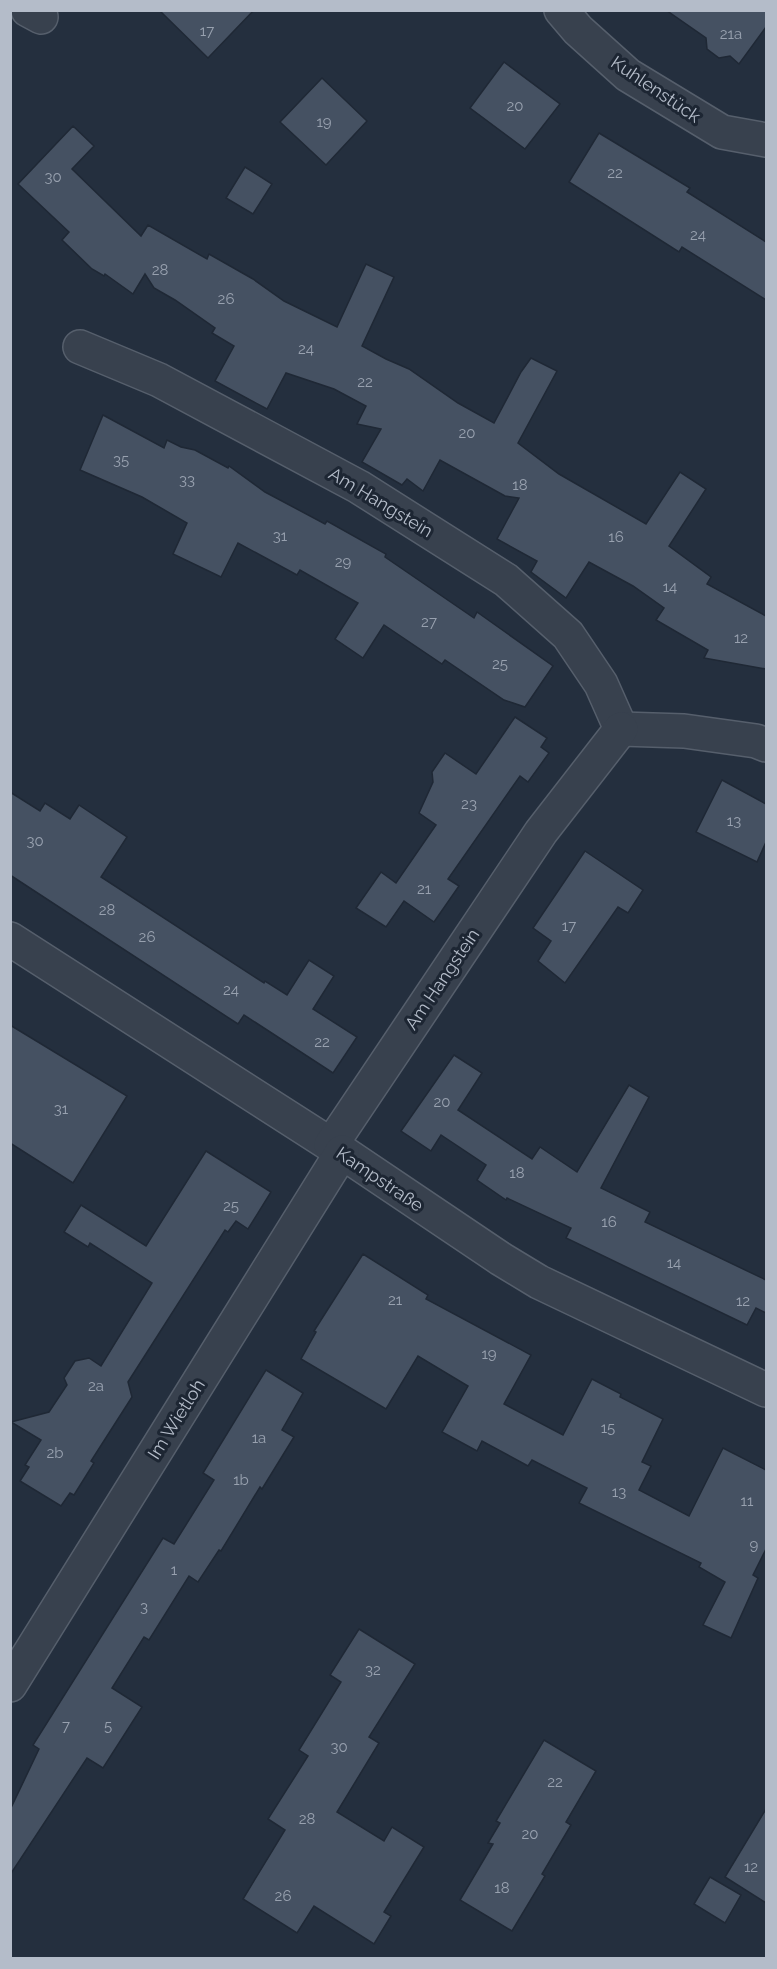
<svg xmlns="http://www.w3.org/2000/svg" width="777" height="1969" viewBox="0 0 777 1969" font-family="Raleway,sans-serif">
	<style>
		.building { fill: #455162; stroke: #1f2835; stroke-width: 1.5 }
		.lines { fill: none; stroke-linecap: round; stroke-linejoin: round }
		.minor-casing { stroke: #565f6c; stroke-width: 36 }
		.minor { stroke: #38414e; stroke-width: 33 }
		.labels { text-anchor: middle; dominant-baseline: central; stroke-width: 6; stroke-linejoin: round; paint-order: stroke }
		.number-label { font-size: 15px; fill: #98a1af }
		.street-label { font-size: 18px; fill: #b4bcc9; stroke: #1d2633 }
	</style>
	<rect width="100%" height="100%" fill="#242f3e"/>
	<g class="building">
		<polygon points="159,10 254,10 208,58"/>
		<polygon points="666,10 766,10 766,27 739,64 730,56 719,58 707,49 706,38"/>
		<polygon points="504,62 560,104 525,149 470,108"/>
		<polygon points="322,78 367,121 326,165 280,122"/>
		<polygon points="73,126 94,146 72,169 141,236 148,225 207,259 209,254 253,279 284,301 337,327 366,264 394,277 362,346 386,359 409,369 458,403 494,423 521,372 531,358 557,371 518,443 559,474 646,524 680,472 706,489 669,546 711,577 707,584 766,616 766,669 704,658 708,650 656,620 664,608 633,586 589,562 566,598 531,572 537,561 497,539 519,498 505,496 440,460 423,491 407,479 402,485 362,462 381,429 357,424 366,406 334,389 286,373 267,409 215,381 234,346 212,333 215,328 175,300 154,288 145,274 133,294 105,274 104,276 92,269 62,240 69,232 18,184"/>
		<polygon points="599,133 690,188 687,192 766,242 766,300 682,247 679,252 569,182"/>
		<polygon points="245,167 272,184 253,214 226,198"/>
		<polygon points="103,415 164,448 167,440 181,447 195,450 228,468 229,466 265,492 325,524 327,521 386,554 385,557 474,618 477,612 553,666 525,707 504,700 445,660 442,664 384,625 363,658 335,639 358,603 300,570 297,575 238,543 221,577 173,554 187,523 142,497 80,470"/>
		<polygon points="515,717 547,738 541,747 549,753 528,782 520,776 448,879 459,886 434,922 404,901 386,927 356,908 381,872 396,883 436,825 419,813 433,782 432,772 445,753 476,774"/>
		<polygon points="722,780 766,804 766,842 757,862 696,832"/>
		<polygon points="10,792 40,811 45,803 70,819 79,805 127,837 101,877 264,983 265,981 287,995 309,960 334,976 313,1009 357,1037 333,1073 244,1015 238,1024 10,875"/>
		<polygon points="585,851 643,890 628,913 618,907 565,983 538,961 551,941 533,928"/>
		<polygon points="10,1025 127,1096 73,1183 10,1143"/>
		<polygon points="454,1055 482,1073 458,1110 532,1159 540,1147 577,1172 629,1085 649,1097 601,1188 650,1212 645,1222 766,1280 766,1313 756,1308 747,1325 566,1238 571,1228 507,1198 506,1200 477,1180 486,1165 441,1135 431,1151 401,1131"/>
		<polygon points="206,1151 271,1192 248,1229 236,1221 228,1232 225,1230 128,1382 132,1397 91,1461 94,1463 74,1495 70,1493 61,1506 20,1481 29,1467 25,1465 41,1440 11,1422 49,1412 67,1385 64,1378 75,1361 89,1358 101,1366 152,1283 90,1243 88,1247 64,1232 81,1205 146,1246"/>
		<polygon points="363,1254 428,1295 426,1299 531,1355 504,1404 563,1435 592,1379 621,1394 620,1397 663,1419 642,1462 651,1466 639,1490 689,1516 723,1448 766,1470 766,1549 753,1575 758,1578 731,1638 703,1625 725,1582 699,1567 701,1563 579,1503 587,1488 532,1460 528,1466 482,1441 477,1451 442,1432 468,1386 418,1356 386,1409 301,1359 316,1332 314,1331"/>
		<polygon points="266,1370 303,1393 282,1430 294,1437 262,1489 260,1487 221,1551 219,1550 198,1582 189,1576 149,1640 144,1637 112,1688 142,1707 103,1768 87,1758 10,1875 10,1810 39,1749 33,1745 163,1538 174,1544 214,1480 203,1473"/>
		<polygon points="359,1629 415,1664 369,1737 379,1743 337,1812 384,1841 392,1827 424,1847 384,1912 391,1916 374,1944 314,1906 297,1933 243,1899 285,1830 268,1819 308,1756 299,1750 341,1682 330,1675"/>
		<polygon points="544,1740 596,1771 566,1822 571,1825 542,1874 545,1876 512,1931 460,1900 493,1844 488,1843 500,1823 496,1821"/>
		<polygon points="766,1809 766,1903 725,1877"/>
		<polygon points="710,1877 741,1895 725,1923 694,1904"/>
	</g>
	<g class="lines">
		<g class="minor-casing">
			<g id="minor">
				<polyline points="28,10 41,17"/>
				<polyline points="561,10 578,30 628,75 722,132 766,140"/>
				<polyline points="80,347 159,380 359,487 506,580 568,635 601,684 621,729"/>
				<polyline points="621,729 684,731 756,741 766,745"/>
				<polyline points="10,939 342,1152 501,1259 539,1282 766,1390"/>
				<polyline points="331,1145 541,832 621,729"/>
				<polyline points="10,1685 342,1152"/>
			</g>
		</g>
		<use href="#minor" class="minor"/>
	</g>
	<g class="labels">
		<g class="number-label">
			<text x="207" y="31">17</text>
			<text x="731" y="34">21a</text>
			<text x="515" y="106">20</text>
			<text x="324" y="122">19</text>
			<text x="615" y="173">22</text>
			<text x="53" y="177">30</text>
			<text x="698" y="235">24</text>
			<text x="160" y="270">28</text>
			<text x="226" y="299">26</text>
			<text x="306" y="349">24</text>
			<text x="365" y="382">22</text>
			<text x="467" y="433">20</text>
			<text x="121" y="460">35</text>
			<text x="187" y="480">33</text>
			<text x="520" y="485">18</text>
			<text x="280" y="536">31</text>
			<text x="616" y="537">16</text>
			<text x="343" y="562">29</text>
			<text x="670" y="587">14</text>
			<text x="429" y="622">27</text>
			<text x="741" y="638">12</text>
			<text x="500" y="664">25</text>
			<text x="469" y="804">23</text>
			<text x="734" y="821">13</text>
			<text x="35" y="841">30</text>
			<text x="424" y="889">21</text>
			<text x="107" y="910">28</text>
			<text x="569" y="926">17</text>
			<text x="147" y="937">26</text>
			<text x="231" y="990">24</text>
			<text x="322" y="1042">22</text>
			<text x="442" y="1102">20</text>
			<text x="61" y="1109">31</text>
			<text x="517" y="1173">18</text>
			<text x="231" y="1206">25</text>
			<text x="609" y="1222">16</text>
			<text x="674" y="1263">14</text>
			<text x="395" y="1300">21</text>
			<text x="743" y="1301">12</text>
			<text x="489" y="1354">19</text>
			<text x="96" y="1386">2a</text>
			<text x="608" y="1428">15</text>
			<text x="259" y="1438">1a</text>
			<text x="55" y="1453">2b</text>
			<text x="241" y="1480">1b</text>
			<text x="619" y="1492">13</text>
			<text x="747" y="1501">11</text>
			<text x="754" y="1545">9</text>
			<text x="174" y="1570">1</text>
			<text x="144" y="1607">3</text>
			<text x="373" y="1670">32</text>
			<text x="66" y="1726">7</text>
			<text x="108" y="1726">5</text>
			<text x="339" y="1747">30</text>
			<text x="555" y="1782">22</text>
			<text x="307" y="1819">28</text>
			<text x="530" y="1834">20</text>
			<text x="751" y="1867">12</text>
			<text x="502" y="1888">18</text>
			<text x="283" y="1896">26</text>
		</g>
		<g class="street-label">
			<text transform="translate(656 89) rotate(34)">Kuhlenstück</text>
			<text transform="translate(381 502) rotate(31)">Am Hangstein</text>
			<text transform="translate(442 979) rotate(-56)">Am Hangstein</text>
			<text transform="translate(380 1179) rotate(34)">Kampstraße</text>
			<text transform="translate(176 1419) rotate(-58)">Im Wietloh</text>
		</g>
	</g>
	<rect width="777" height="1969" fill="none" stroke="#b4bcc9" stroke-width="24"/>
</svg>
